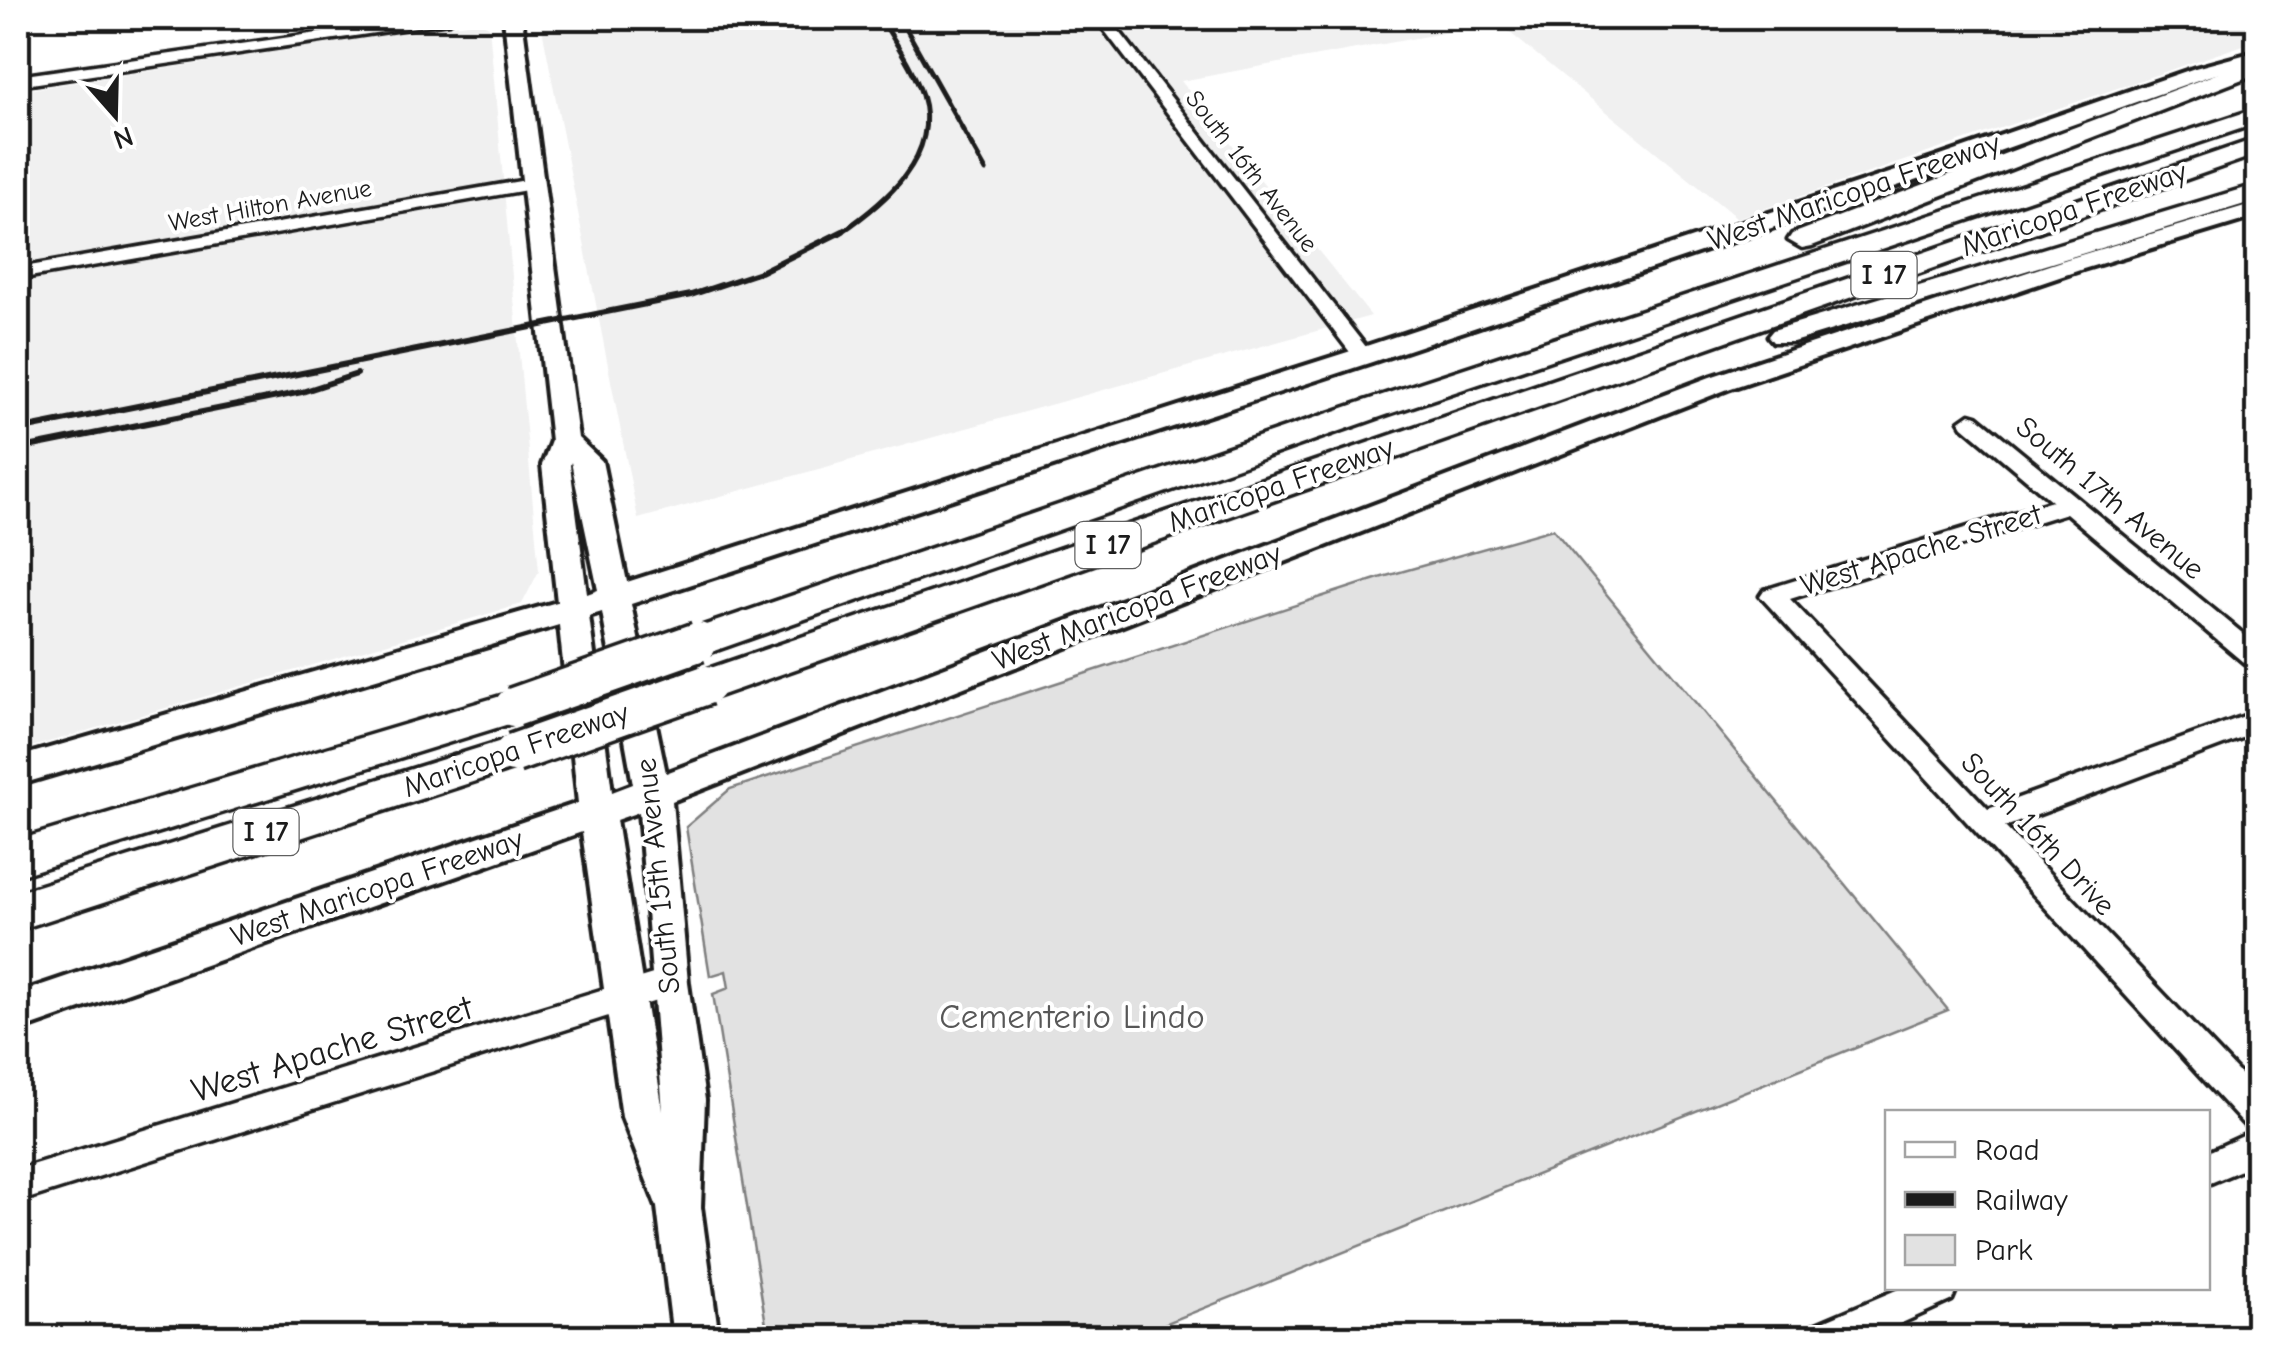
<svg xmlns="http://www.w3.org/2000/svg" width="2275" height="1355" viewBox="0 0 2275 1355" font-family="'Comic Neue',sans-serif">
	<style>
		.built { fill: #f0f0f0 }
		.green { fill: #e2e2e2; stroke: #7f7f7f; stroke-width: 2.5 }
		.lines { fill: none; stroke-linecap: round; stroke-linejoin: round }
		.minor-casing { stroke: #1c1c1c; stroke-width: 7 }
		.major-casing { stroke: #1c1c1c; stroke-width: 8 }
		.highway-casing { stroke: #1c1c1c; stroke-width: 7 }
		.minor { fill: #fff; fill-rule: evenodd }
		.major { fill: #fff; fill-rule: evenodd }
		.highway { fill: #fff; fill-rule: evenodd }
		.rail-far1 { stroke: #1c1c1c; stroke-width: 5 }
		.rail { stroke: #1c1c1c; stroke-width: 6 }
		.highway-bridge-casing { stroke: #1c1c1c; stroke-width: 45; stroke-linecap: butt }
		.highway-bridge { stroke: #fff; stroke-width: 38 }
		.labels { text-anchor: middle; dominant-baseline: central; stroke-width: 8; stroke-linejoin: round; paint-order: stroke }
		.far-street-label { font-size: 25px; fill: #1c1c1c; stroke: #fff }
		.shield { fill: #fff; stroke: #606060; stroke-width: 2.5 }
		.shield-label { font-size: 28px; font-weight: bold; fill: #1c1c1c }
		.street-label { font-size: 30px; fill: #1c1c1c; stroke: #fff }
		.near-park-label { font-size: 35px; fill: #575757; stroke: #fff }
		.near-street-label { font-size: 35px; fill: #1c1c1c; stroke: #fff }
	</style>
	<rect width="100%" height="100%" fill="#fff"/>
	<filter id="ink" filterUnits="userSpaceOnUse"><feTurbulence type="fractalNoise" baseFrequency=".01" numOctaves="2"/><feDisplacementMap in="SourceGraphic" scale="20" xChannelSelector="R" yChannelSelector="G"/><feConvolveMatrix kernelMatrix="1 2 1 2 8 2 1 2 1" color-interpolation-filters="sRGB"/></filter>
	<g filter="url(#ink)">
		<g class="built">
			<polygon points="540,18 2257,18 2258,40 1737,218 1498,23 1181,81 1371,316 638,519"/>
			<polygon points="479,21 489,26 539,571 522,604 18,751 18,91"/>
		</g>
		<polygon class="green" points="1553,529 1948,1010 1132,1337 768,1337 713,994 729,988 726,971 710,976 686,827 730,789 1379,578"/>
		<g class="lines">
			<g class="minor-casing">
				<g id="minor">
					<polygon points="422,18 456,18 449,22 18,86 18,76"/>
					<polygon points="506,18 522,18 515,22"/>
					<polygon points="1095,18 1109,18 1370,352 1370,360 1356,360"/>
					<polygon points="532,179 538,180 538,188 18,279 18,268"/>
					<polygon points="1970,414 1977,416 2258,646 2258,669 2249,667 2066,513 1790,599 1988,809 2258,711 2258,732 2005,827 2258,1093 2258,1163 2208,1184 2208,1152 2254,1131 2247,1128 1760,596 1764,590 2052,501 1963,426 1960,421"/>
					<polygon points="669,969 680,973 684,983 680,993 669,997 18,1202 18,1169"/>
					<polygon points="1901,1288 1957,1288 1952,1300 1869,1338 1809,1338 1814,1325"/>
				</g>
			</g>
			<g class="major-casing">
				<path id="major" d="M 504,18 L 522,18 L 578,438 L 602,461 L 627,582 L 1354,350 L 1932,159 L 2195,68 L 2258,51 L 2258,63 L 2209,76 L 1948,169 L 1372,362 L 631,604 L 666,773 L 1710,377 L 2067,259 L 2258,202 L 2258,216 L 2083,269 L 1728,389 L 672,801 L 688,983 L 705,1100 L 701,1207 L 719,1338 L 673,1338 L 657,1207 L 622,1117 L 582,832 L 18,1031 L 18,993 L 578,803 L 559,625 L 18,785 L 18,757 L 557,602 L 542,465 L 551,441 ZM 571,462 L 598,590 L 587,594 L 570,465 ZM 602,612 L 633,784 L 612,792 L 589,616 ZM 639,812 L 663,1111 L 616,820 Z"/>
			</g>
			<g class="highway-casing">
				<g id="highway">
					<polygon points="2258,58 2258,73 1812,246 1802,248 1788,240 1792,234"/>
					<polygon points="2258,108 2258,123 1386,415 711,652 698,656 685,652 680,642 685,632 1364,401"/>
					<polygon points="2258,138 2258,154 719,696 706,700 693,696 687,685 693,674"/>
					<polygon points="2258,184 2258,200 1793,342 1773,342 1768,336 1773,330"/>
					<polygon points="514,692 528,696 533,707 528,718 18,876 18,840"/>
					<polygon points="514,737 528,742 534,753 528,764 18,930 18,892"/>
				</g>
			</g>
			<use href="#minor" class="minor"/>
			<use href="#major" class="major"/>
			<use href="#highway" class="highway"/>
			<g class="rail-far1">
				<polyline points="900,18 986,171"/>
				<path d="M 839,234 C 884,203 941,157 922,95 C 913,67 895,43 881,18"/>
			</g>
			<g class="rail">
				<polyline points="18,430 691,295 760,272 843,231"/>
				<polyline points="18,449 302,392 357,374"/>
			</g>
			<g class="highway-bridge-casing">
				<g id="highway-bridge">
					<polyline points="514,707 698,642"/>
					<polyline points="514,753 706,685"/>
				</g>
			</g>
			<use href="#highway-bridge" class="highway-bridge"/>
		</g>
	</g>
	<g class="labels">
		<g class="far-street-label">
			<text transform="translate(1252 171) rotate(52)">South 16th Avenue</text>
			<text transform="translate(270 205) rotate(-10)">West Hilton Avenue</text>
		</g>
		<g class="shield">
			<rect x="1851.5" y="252" width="65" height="46" rx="8"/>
			<rect x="1075.5" y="522" width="65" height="46" rx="8"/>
			<rect x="233.5" y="809" width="65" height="46" rx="8"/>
		</g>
		<g class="shield-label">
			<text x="1884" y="275">I 17</text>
			<text x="1108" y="545">I 17</text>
			<text x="266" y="832">I 17</text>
		</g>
		<g class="street-label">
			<text transform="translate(1854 192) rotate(-19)">West Maricopa Freeway</text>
			<text transform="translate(2074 209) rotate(-19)">Maricopa Freeway</text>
			<text transform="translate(1281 485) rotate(-19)">Maricopa Freeway</text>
			<text transform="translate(2110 498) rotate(40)">South 17th Avenue</text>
			<text transform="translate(1921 550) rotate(-17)">West Apache Street</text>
			<text transform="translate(1137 607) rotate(-21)">West Maricopa Freeway</text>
			<text transform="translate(516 750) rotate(-19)">Maricopa Freeway</text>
			<text transform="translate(2038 834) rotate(47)">South 16th Drive</text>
			<text transform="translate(658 876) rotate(-96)">South 15th Avenue</text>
			<text transform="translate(377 888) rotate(-19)">West Maricopa Freeway</text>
		</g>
		<g class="near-park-label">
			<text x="1072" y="1016">Cementerio Lindo</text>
		</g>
		<g class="near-street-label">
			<text transform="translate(332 1049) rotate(-17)">West Apache Street</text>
		</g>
	</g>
	<rect width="2275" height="1355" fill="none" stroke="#fff" stroke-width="60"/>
	<rect x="30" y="30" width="2215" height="1295" fill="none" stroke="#1c1c1c" stroke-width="4" filter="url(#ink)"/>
	<rect x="1885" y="1110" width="325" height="180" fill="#ffffff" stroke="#a4a4a4" stroke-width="2.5"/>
	<rect x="1905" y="1142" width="50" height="15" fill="#ffffff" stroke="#a4a4a4" stroke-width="2.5"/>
	<text x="1975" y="1160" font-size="30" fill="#1c1c1c">Road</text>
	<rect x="1905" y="1192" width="50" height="15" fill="#1c1c1c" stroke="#a4a4a4" stroke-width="2.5"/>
	<text x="1975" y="1210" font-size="30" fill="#1c1c1c">Railway</text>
	<rect x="1905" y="1235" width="50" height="30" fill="#e2e2e2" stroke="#a4a4a4" stroke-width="2.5"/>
	<text x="1975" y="1260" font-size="30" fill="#1c1c1c">Park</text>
	<g transform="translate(115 115) rotate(160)" stroke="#ffffff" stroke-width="8" paint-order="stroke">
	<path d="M0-8L18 38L0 25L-18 38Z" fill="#1c1c1c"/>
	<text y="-15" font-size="28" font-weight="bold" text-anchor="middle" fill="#1c1c1c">N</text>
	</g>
</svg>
